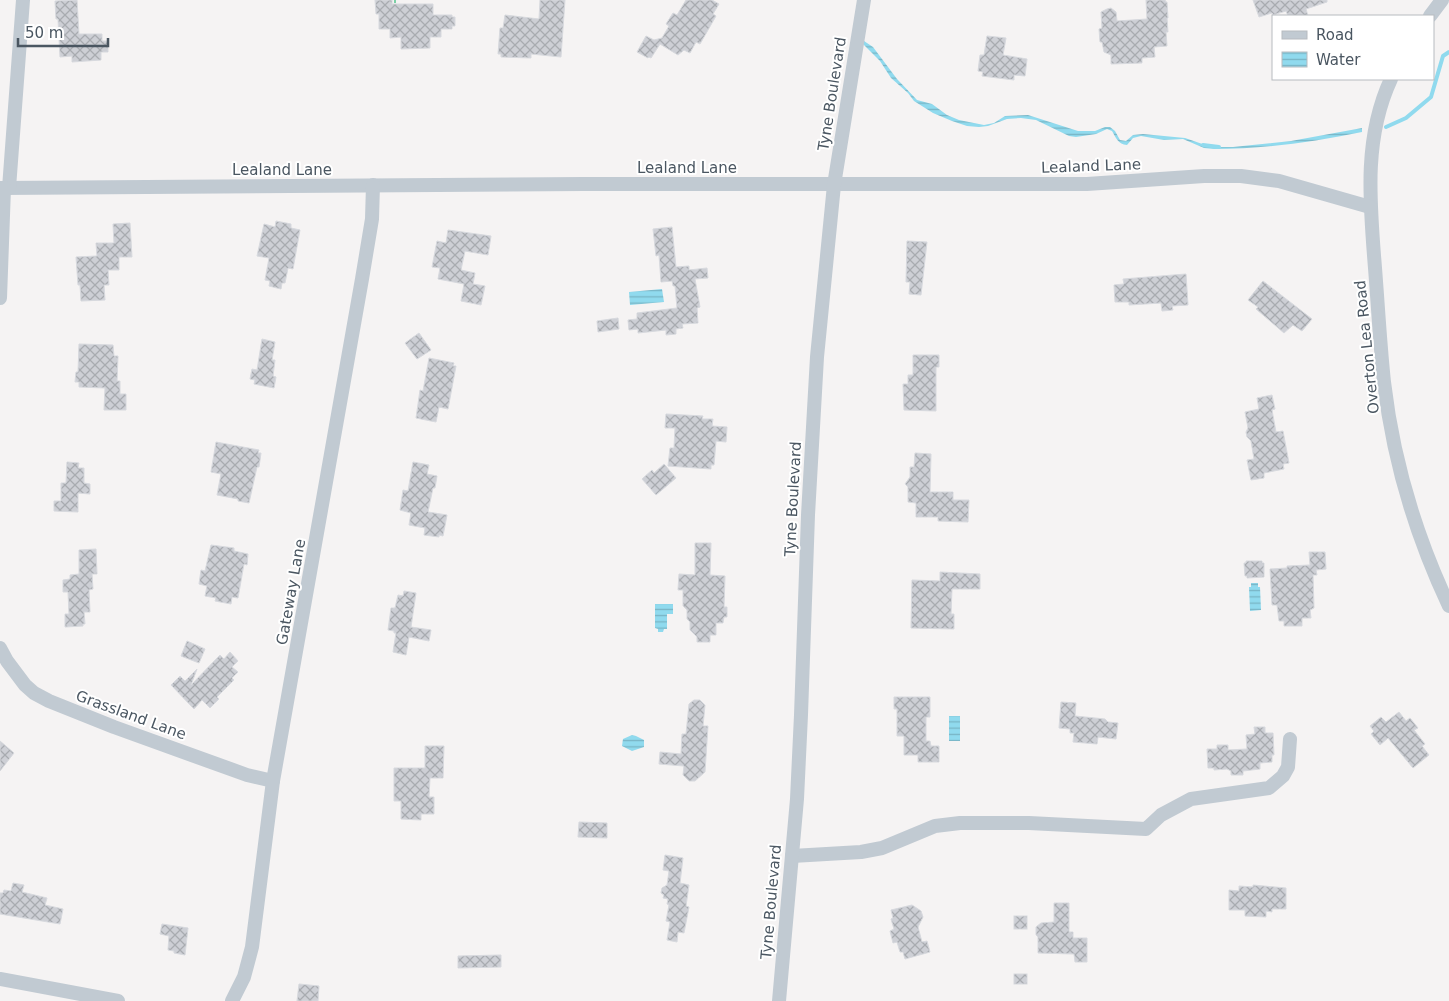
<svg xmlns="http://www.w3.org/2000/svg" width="1449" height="1001" viewBox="0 0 1449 1001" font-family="'DejaVu Sans',sans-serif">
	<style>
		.water { fill: url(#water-rules) }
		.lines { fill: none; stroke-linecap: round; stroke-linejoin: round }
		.stream { stroke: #90daee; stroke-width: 4 }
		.building { fill: url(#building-cross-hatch); stroke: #d7d9de }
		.path { stroke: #7ad0a6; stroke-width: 2; stroke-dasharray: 4 2.5; stroke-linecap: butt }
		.minor { stroke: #c1cad2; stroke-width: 14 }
		.labels { text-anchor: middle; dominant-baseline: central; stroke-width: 4; stroke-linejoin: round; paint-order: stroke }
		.street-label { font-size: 15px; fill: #4a5661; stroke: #fff }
	</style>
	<defs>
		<pattern id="water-rules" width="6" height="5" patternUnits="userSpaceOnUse" patternTransform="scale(1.25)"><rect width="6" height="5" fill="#90daee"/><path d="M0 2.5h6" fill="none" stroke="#78b4c4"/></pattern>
		<pattern id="building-cross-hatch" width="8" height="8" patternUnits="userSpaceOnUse" patternTransform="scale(1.25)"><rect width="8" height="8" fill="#cdcfd5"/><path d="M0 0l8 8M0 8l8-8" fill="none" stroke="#a8abb0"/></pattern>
	</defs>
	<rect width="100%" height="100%" fill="#f5f3f3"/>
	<g class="water">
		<path d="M 864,41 L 873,47 L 897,79 L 917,100 L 932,104 L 947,115 L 959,120 L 984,125 L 994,123 L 1005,116 L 1028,115 L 1078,131 L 1095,131 L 1105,127 L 1110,127 L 1115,131 L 1120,140 L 1126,141 L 1133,135 L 1143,134 L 1185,138 L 1211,147 L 1233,147 L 1291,141 L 1362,128 L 1362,132 C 1312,142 1265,149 1214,149 L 1204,148 L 1183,139 L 1164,140 L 1141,136 L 1133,138 L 1127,145 C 1118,144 1116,138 1112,131 L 1107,129 L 1096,134 L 1076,137 L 1069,136 L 1036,120 L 1021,118 L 1007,119 L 988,126 L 979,127 L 967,126 L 952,121 L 933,113 L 914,101 L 908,93 L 891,78 L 880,61 L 863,44 Z"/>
		<polygon points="662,289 664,302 630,305 629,292"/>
		<polygon points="1251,583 1258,583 1258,587 1260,587 1261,610 1250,611 1249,587 1251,587"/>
		<polygon points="655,604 673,604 673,614 667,614 667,629 664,629 663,632 658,632 658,629 655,628"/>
		<rect x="949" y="716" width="11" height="25"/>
		<polygon points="632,735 636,736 644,740 644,747 632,751 622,746 623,739"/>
	</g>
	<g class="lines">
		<g class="stream">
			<polyline points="1386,127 1406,118 1431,97 1443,56 1449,52"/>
			<polyline points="1203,145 1219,147"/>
		</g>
	</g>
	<g class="building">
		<polygon points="77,0 79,34 102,34 102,41 108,41 108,52 101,52 101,60 72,62 72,56 60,57 58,19 56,19 55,1"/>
		<polygon points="375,0 392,0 392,4 433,4 433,15 452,15 452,17 455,17 455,26 452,26 452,29 441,29 441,37 430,37 430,48 401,49 401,37 390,38 390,29 379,29 379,14 376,14"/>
		<polygon points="540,0 565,0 561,57 531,54 531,58 501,57 501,54 498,54 500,28 503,28 505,15 539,19"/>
		<polygon points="686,0 712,0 719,4 713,14 716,16 700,44 696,42 690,53 684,50 678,55 660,44 651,58 649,57 648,58 637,52 646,36 654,40 662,38 669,26 666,24 673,13 677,15"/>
		<polygon points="1146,0 1165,0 1166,2 1167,2 1168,18 1167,18 1168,32 1166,32 1167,46 1154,47 1155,57 1142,58 1142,63 1111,64 1111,55 1104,52 1102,42 1100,42 1099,29 1102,28 1101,12 1107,9 1111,8 1116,12 1117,21 1147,19"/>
		<polygon points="1253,0 1327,0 1327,2 1306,9 1308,16 1288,16 1286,11 1273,15 1272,13 1259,17"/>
		<polygon points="987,36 1006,38 1003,55 1027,59 1025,76 1014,75 1014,80 982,76 983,72 978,71 980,55 984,55"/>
		<polygon points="276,221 291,224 291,228 300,230 293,269 288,268 285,283 282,283 281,289 269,286 270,281 265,280 269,258 257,256 264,224 275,227"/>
		<polygon points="130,223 132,257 119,257 119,270 108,270 109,285 104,285 105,300 81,301 80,285 78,285 76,257 97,256 96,243 114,243 113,224"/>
		<polygon points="672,227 676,267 689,266 689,270 707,268 708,278 695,279 700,307 697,308 698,323 682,324 683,328 676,329 676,334 666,335 666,330 638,333 638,329 629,330 628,320 637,319 637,313 677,308 675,286 673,286 672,281 661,282 659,255 656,256 653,229"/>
		<polygon points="448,230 491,236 488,255 465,251 461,270 475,273 473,284 485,286 481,305 461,301 464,284 438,279 440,268 432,267 437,241 446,243"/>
		<polygon points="907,241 927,242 921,295 909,294 910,282 906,282"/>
		<polygon points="1186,274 1188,305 1172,306 1173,310 1162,311 1161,303 1129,305 1129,302 1115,302 1114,285 1124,284 1123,279"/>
		<polygon points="1263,281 1312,319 1302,331 1293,325 1284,333 1256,309 1258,307 1248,300"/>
		<polygon points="618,318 619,329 598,332 597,321"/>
		<polygon points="419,333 431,350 417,359 405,343"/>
		<polygon points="262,339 275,342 272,360 275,360 273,376 276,377 274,388 254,384 255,380 250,379 252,369 257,370"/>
		<polygon points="79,344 113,345 114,356 118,356 117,381 120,381 120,394 126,394 126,410 104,410 105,388 79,387 79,382 75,382 76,372 78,372"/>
		<polygon points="913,355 939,355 939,367 936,367 936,411 904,410 903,384 908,384 908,375 913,375"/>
		<polygon points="429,358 454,363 453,366 456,366 448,409 439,407 436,422 416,418 420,390 423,391"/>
		<polygon points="1272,395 1275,409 1272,410 1276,432 1283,431 1289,463 1283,464 1284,469 1264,473 1264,478 1251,480 1247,460 1254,459 1251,441 1247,437 1246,432 1248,428 1245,412 1259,409 1257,398"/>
		<polygon points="666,414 703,416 702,419 713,419 712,426 727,427 726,442 716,441 714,465 711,465 711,469 668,466 670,448 674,448 675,428 665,428"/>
		<polygon points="216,442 259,450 258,453 261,453 259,467 257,467 249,503 238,501 238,499 217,495 221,474 211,472"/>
		<polygon points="915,453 931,454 930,492 953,492 953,500 969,500 968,522 938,521 938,517 916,517 916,503 908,502 908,487 905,484 910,477 910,467 914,467"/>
		<polygon points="67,462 79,463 78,468 84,468 84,483 90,484 90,494 78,493 78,512 54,511 54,501 61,501 61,483 66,483"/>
		<polygon points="413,462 429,465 427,474 437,476 435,488 433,488 428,512 447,515 443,536 439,535 439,537 424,535 425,528 409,525 411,513 400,510 403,490 408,491"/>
		<polygon points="664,464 676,478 656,495 642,479 652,470 654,473"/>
		<polygon points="695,543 711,543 710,575 725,576 724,607 727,607 727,617 724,617 723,623 716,623 716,635 710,635 710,642 697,642 697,637 690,630 690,622 687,619 687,610 683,606 683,590 678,590 679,574 695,575"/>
		<polygon points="211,545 234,548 234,551 248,554 247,565 244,564 238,598 232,597 231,604 215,601 216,598 205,596 207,586 199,584 201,570 205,571"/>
		<polygon points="96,549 97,574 92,574 93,589 89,590 90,612 84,612 85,624 83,624 83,626 65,627 65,614 69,614 68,592 63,592 63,580 70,579 70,575 79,574 79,550"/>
		<polygon points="1309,552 1325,552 1326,569 1316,570 1317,575 1313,575 1314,608 1310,610 1311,618 1302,618 1302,626 1284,626 1284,621 1279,621 1277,605 1272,605 1270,569 1287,568 1287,566 1310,565"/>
		<polygon points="1246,561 1262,561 1262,563 1264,563 1264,577 1247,578 1247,576 1245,576 1244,563 1246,563"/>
		<polygon points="940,572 980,574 980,589 952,589 951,614 954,614 954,629 911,628 912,580 940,581"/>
		<polygon points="404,591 416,593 411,627 431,630 429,641 409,637 406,655 393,652 396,633 394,633 394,631 388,630 391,608 395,608 398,595 403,596"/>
		<polygon points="187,641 205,649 199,663 181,656"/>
		<polygon points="230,652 238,661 232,667 238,672 232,678 234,680 217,697 219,699 210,708 202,700 194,709 171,685 180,676 185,681 197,669 191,685 220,655 224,659"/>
		<polygon points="894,697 930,697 930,717 926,717 926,741 930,741 931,746 939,746 939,762 918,762 918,755 904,755 904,736 897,736 897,709 894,709"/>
		<polygon points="694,700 700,700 705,705 703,726 708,726 705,772 695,781 689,781 683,775 684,766 659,764 660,752 681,754 682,734 686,734 689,704"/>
		<polygon points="1061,702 1076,703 1075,716 1105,719 1108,722 1118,723 1116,739 1098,737 1097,744 1073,742 1074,733 1070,733 1070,729 1059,728"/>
		<polygon points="1399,712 1406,721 1410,718 1418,728 1414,730 1425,744 1422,746 1429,755 1413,768 1388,738 1380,745 1371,734 1374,731 1370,726 1381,717 1386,722"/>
		<polygon points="1254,727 1265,727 1265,733 1273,733 1274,755 1272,755 1272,762 1260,763 1260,769 1243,771 1243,775 1231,775 1231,771 1227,769 1214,770 1214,768 1208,768 1207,749 1217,749 1217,745 1228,745 1228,750 1247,749 1246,735 1255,734"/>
		<polygon points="0,741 14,753 0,771"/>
		<polygon points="425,746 444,746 443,778 430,778 429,797 434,797 434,814 421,814 421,820 401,819 401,801 394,801 394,768 425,768"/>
		<polygon points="579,822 607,823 607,838 578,837"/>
		<polygon points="665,855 683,858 680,883 689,885 686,906 689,907 684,933 678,932 677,942 667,940 670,922 666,921 669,905 667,904 668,899 663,898 664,895 661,893 662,888 667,885 669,871 663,870"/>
		<polygon points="13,883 24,885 22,892 47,898 45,905 63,909 60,924 0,914 0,893 3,893 4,890 11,891"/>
		<polygon points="1253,885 1286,888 1286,909 1272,909 1272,912 1266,911 1266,917 1245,916 1245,910 1229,910 1229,890 1239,891 1239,886 1253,887"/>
		<polygon points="1054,903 1069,903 1069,932 1073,932 1073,938 1087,938 1087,962 1075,962 1074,954 1038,953 1038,937 1036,935 1036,927 1041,923 1054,922"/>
		<polygon points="912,905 921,911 923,917 918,927 922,942 927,941 930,952 905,959 903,952 900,952 897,942 893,943 890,931 894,929 891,919 893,918 891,910"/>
		<rect x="1014" y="916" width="13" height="13"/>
		<polygon points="162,924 188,928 185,955 174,953 174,951 168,950 169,936 160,934"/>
		<polygon points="501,955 501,967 458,968 458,956"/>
		<rect x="1014" y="974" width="13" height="10"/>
		<polygon points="299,984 319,986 318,1001 297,1001"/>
	</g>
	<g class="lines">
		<polyline class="path" points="395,0 395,3"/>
		<g class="minor">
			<polyline points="1430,16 1442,0"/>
			<path d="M 1391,79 C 1363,139 1370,204 1375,268 C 1378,306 1380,344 1384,382 C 1393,459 1416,536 1449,606"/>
			<polyline points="0,188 584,184 1087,184 1204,176 1241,176 1279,181 1370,207"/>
			<polyline points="9,188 23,0"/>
			<polyline points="0,298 4,188"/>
			<polyline points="0,648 7,661 25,685 34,693 49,701 114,727 247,775 273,781"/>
			<polyline points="792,856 861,852 882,848 935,826 960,823 1029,823 1146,829 1161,815 1191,799 1269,788 1283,776 1288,767 1290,739"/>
			<polyline points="0,979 118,1001"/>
			<polyline points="232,1001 244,977 252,947 273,781 362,279 372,219 373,185"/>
			<polyline points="779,1001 797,799 801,715 808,515 817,357 834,185 864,0"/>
		</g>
	</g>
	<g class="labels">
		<g class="street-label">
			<text transform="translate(832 94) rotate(-81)">Tyne Boulevard</text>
			<text transform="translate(1091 166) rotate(-2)">Lealand Lane</text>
			<text x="687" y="168">Lealand Lane</text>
			<text x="282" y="170">Lealand Lane</text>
			<text transform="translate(1367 347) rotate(-96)">Overton Lea Road</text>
			<text transform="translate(793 499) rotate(-87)">Tyne Boulevard</text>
			<text transform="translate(291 592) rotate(-80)">Gateway Lane</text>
			<text transform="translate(131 715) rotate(20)">Grassland Lane</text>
			<text transform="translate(771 902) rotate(-85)">Tyne Boulevard</text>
		</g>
	</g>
	<rect x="1272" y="15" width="162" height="65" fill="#ffffff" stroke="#b7bbc0"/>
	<rect x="1282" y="31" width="25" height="8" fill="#c1cad2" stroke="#b7bbc0"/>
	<text x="1316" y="40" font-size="15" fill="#4a5661">Road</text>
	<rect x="1282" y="52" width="25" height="15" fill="url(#water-rules)" stroke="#b7bbc0"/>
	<text x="1316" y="65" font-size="15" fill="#4a5661">Water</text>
	<path d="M18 38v8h90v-8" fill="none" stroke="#4a5661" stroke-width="2.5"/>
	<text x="25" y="38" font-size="15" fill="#4a5661" stroke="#ffffff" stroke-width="4" paint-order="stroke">50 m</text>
</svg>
